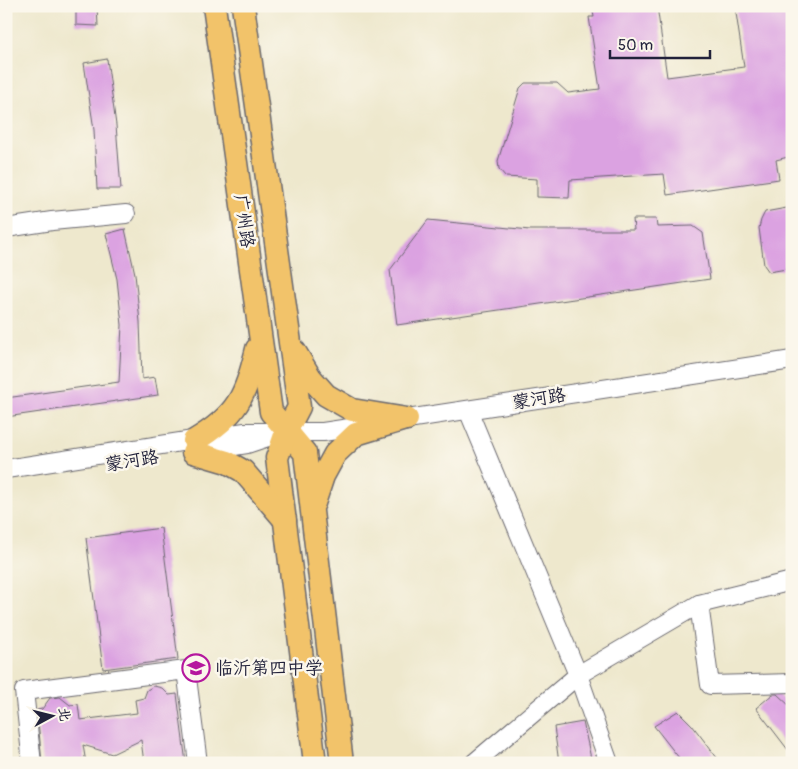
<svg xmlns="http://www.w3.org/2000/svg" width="798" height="769" viewBox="0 0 798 769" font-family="Pangolin,'LXGW WenKai TC',sans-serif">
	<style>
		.building { fill: #dba2e1 }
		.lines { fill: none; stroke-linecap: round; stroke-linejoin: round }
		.minor-casing { stroke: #69676e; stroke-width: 20 }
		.major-casing { stroke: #69676e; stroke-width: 25 }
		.minor { stroke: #fff; stroke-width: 18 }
		.major { stroke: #f2c36a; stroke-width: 22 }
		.labels { text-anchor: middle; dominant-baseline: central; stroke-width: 5; stroke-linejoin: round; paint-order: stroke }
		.street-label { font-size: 18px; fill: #22223b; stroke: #fbf7ec }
		.poi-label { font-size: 18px; fill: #22223b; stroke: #fbf7ec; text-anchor: start }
	</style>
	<rect width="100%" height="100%" fill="#fbf7ec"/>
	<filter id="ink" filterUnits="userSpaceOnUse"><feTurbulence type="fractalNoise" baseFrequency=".02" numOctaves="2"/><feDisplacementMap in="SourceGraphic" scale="10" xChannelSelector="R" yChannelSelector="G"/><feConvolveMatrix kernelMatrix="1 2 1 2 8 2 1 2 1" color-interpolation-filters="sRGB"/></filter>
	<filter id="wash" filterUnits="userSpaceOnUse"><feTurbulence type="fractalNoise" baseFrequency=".0096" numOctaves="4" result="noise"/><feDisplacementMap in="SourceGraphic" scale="20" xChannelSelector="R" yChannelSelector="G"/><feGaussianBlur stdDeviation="1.12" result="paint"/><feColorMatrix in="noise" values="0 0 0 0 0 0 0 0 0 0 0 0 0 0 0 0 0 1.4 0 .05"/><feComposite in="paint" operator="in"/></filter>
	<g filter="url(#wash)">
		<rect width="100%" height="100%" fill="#eee8cd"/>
		<g id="blocks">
			<g class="building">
				<polygon points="76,6 97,6 98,26 76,25"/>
				<polygon points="592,6 657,6 667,77 744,67 735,6 792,6 792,156 776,160 779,179 667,195 664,174 570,180 569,198 537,197 537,179 506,177 499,169 498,161 520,88 525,83 557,83 568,93 600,89 589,17 594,17"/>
				<polygon points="107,59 116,125 121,189 97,189 94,130 84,63"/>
				<polygon points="792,207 792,268 769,272 764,265 759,228 761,220 765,212"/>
				<polygon points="633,219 656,219 657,227 693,226 703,233 710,279 397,325 390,270 428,220 530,230 634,230"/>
				<polygon points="125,229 135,274 140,322 142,379 155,377 158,395 6,417 6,398 119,382 122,325 117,279 106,234"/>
				<polygon points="161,528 178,659 103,669 86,538"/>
				<polygon points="154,686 162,688 169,695 177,694 186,763 144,763 141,740 112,754 83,745 86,763 42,763 37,710 42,709 50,698 60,697 70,705 78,704 80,720 137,713 135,700 144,698 147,690"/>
				<polygon points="773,694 777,694 792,708 792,755 756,708"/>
				<polygon points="678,711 692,725 721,763 683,763 654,726"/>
				<polygon points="583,722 592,763 559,763 554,727"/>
			</g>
		</g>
	</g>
	<g filter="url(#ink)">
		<use href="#blocks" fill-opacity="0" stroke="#69676e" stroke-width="1"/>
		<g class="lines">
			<g class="minor-casing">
				<g id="minor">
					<polyline points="6,228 52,221 126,214"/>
					<polyline points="468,410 578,675 609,763"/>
					<polyline points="394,421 792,360"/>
					<polyline points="209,450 247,444 271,436"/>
					<polyline points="6,469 245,432 323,432 369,425"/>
					<polyline points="699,604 710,685 792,683"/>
					<polyline points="32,763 24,691 186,670 198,763"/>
					<polyline points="474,763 578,675 699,604 792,581"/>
				</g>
			</g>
			<g class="major-casing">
				<g id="major">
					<polyline points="214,6 271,412 305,453 342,763"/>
					<polyline points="243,6 299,407 286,432 277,458 315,763"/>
					<polyline points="295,352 310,377 326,395 352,410 407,419"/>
					<path d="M 194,441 C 238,415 245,397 257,349"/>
					<polyline points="193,452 227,462 243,471 285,520"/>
					<polyline points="314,503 323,476 335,454 356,434 402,420"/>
				</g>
			</g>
			<use href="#minor" class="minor"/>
			<use href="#major" class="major"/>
		</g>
	</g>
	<defs>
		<g id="school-ring" transform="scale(1.4375)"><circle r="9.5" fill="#fbf7ec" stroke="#b5179e" stroke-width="1.5"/><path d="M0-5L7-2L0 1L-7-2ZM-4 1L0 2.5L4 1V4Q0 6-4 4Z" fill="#b5179e"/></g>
	</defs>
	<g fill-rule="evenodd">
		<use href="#school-ring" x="196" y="668"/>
	</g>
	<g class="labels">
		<g class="street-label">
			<text transform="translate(244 221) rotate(82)">广州路</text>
			<text transform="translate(539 399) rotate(-9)">蒙河路</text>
			<text transform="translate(132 461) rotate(-9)">蒙河路</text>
		</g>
		<g class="poi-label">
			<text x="215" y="668">临沂第四中学</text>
		</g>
	</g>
	<rect width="798" height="769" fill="none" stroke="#fbf7ec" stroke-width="25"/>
	<g transform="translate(52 716) rotate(83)" stroke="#fbf7ec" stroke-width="4" paint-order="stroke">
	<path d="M0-4L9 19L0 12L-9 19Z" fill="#22223b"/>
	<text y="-8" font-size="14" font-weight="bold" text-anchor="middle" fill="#22223b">北</text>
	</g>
	<path d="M610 50v8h100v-8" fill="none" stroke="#22223b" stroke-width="2.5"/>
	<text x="618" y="50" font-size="15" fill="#22223b" stroke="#fbf7ec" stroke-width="4" paint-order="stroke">50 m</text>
</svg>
